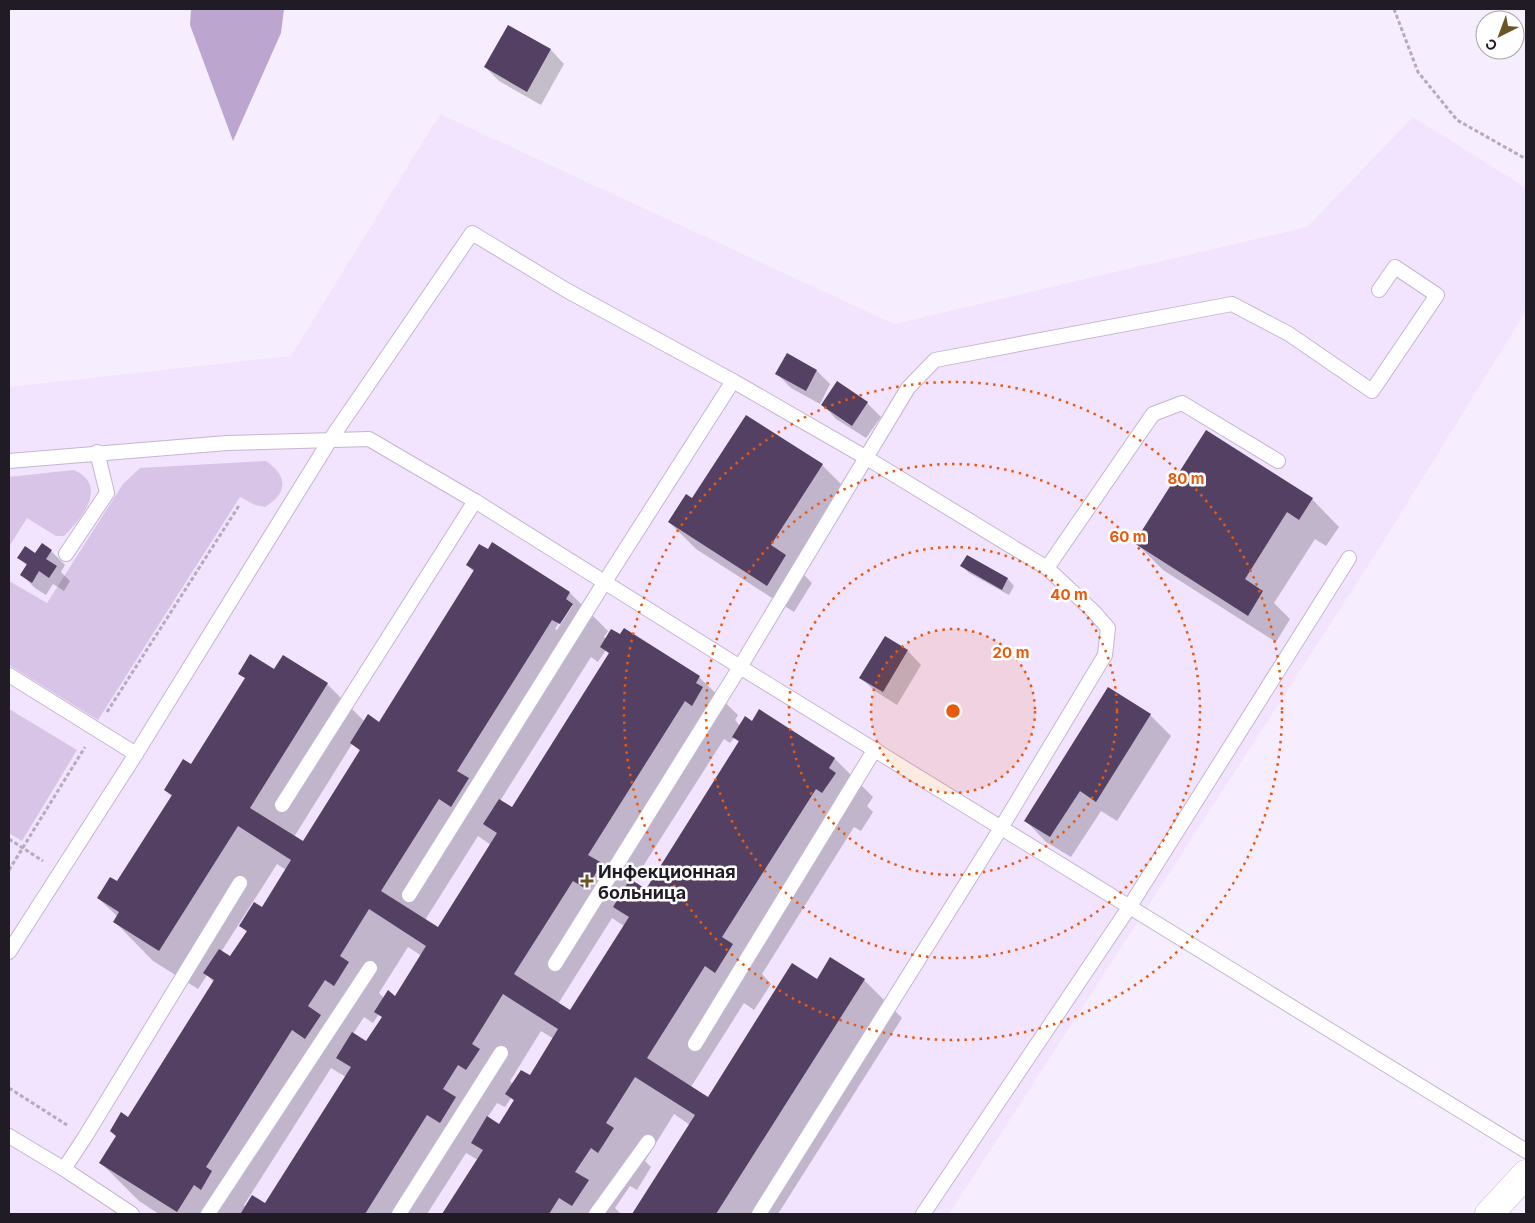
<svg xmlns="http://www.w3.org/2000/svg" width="1535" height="1223" viewBox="0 0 1535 1223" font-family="Inter,sans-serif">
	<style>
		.built { fill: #f2e3fe }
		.green { fill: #d7c4e7 }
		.forest { fill: #bca5ce }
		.shadow { fill: #0003; fill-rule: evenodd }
		.building { fill: #544063 }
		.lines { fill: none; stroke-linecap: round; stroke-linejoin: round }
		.service-casing { stroke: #c4b6cf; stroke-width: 16 }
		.minor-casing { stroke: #c4b6cf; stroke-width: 29 }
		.path { stroke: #b4acba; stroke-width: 3; stroke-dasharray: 4 2.5; stroke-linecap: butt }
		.service { stroke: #fff; stroke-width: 14 }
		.minor { stroke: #fff; stroke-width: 28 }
		.ring { fill: none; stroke: #e8590c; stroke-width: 2.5; stroke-dasharray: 2.5 5 }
		.poi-dot { fill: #6c5424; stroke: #fff; stroke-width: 2 }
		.labels { text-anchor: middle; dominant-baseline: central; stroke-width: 5; stroke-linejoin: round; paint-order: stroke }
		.poi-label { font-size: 18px; font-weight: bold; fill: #211b25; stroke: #fff; text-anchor: start }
		.centre { fill: #e8590c; stroke: #fff; stroke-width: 2.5 }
		.ring-label { font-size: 15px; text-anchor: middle; font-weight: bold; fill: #e8590c; stroke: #fff; stroke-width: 5; stroke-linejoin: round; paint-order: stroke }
	</style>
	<rect width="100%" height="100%" fill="#f6eefe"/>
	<polygon class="built" points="440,114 894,324 1307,227 1413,117 1526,188 1526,311 1380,547 949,1214 9,1214 9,387 291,356"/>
	<g class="green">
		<path d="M 266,461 C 288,476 288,493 265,507 L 255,505 L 240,497 L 98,720 L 9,665 L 9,581 L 47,603 L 123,484 L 140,468 Z"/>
		<path d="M 74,470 C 109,486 82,518 64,536 L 56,536 L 27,518 L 9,547 L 9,477 Z"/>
		<polygon points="9,709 77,750 22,841 9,833"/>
	</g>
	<polygon class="forest" points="191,9 284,9 281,33 233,141 190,25"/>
	<g class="shadow">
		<polygon points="508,26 551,50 564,64 541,105 499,81 485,67"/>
		<polygon points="817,371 830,384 820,404 791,388 777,374"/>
		<polygon points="867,403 881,417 866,438 836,419 823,405"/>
		<polygon points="822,465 849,492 799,570 812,583 794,612 696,549 669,522"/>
		<polygon points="1312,499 1339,527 1326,546 1315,539 1274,603 1290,619 1276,642 1163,570 1136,543"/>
		<polygon points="51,551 65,565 61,572 70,581 64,591 53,584 46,595 35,588 21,574 27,566 19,558"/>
		<polygon points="967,556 1008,579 1014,586 1009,595 969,573 962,566"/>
		<path d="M 467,565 L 570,593 L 608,631 L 604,637 L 606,639 L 699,677 L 738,715 L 735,720 L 740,726 L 752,722 L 834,758 L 873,797 L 867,806 L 873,812 L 861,831 L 854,827 L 762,974 L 771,984 L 754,1010 L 744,1003 L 691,1087 L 708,1099 L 817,981 L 864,980 L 902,1018 L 778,1214 L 633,1214 L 690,1125 L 674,1114 L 645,1161 L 651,1167 L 637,1190 L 630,1186 L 615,1208 L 621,1214 L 444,1214 L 478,1160 L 466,1153 L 427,1214 L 159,1214 L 139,1201 L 101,1163 L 214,983 L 207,975 L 198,989 L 153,961 L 115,922 L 118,917 L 98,898 L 118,883 L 172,797 L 165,790 L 192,765 L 246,679 L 240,674 L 274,671 L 327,684 L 365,722 L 379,724 L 474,572 ZM 570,605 L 573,605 L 557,630 L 555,629 ZM 606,650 L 610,654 L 512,809 L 500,801 L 591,657 L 598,662 ZM 734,738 L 740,743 L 647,891 L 633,882 L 724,739 L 730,743 ZM 352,744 L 361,752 L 303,843 L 294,837 ZM 478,836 L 491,845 L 438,928 L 425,920 ZM 277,864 L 286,870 L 262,909 L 241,926 L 247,932 L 230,958 L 221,952 ZM 612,918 L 624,926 L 571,1012 L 558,1004 ZM 408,947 L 422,956 L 396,997 L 384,998 L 379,993 ZM 379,1014 L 383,1018 L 367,1043 L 353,1034 L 364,1017 L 373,1023 ZM 541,1031 L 554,1039 L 530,1077 L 513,1084 L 510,1081 ZM 331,1068 L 346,1077 L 266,1205 L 246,1207 L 244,1205 ZM 511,1098 L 515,1102 L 499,1126 L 487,1118 L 497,1103 L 505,1107 Z"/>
		<polygon points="885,638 908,651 921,665 897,705 875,691 861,678"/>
		<polygon points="1150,715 1171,736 1117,821 1101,811 1071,857 1046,842 1026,821"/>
	</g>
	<g class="building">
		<polygon points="508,25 551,49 527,92 484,67"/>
		<polygon points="787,353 817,370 806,391 775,374"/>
		<polygon points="837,381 868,402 852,426 821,405"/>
		<polygon points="746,415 823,464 771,545 786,555 767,586 668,522 686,494 692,498"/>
		<polygon points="1206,430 1313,498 1299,520 1287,512 1245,579 1263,591 1248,616 1134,543"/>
		<polygon points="492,542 570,592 566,599 573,604 560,624 552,620 457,771 469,778 451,807 439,799 381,891 438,927 497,833 483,824 499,799 512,807 609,653 600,647 611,629 620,634 624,628 700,676 696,683 703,687 692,706 685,701 588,855 602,863 586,889 573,881 514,974 570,1010 629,917 613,907 630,879 646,889 739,741 732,737 745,716 752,721 759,709 835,758 829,768 836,773 822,793 816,789 722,937 733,944 715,973 705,966 647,1058 708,1097 792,963 817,979 830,957 865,979 716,1214 632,1214 695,1115 635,1077 606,1123 614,1128 598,1153 591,1148 575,1172 589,1180 572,1206 559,1198 549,1214 442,1214 483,1150 471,1143 487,1116 499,1124 514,1100 505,1094 521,1070 530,1075 558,1029 503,994 472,1044 480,1049 466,1070 458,1065 443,1089 456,1097 440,1123 427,1115 365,1214 242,1214 241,1213 252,1195 265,1203 351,1067 336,1058 352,1032 366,1041 382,1017 374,1012 388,990 395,996 426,946 369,909 340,956 349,962 334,986 325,980 308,1006 321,1015 305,1039 292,1030 206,1167 212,1171 201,1190 194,1185 177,1212 99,1163 116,1136 110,1131 121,1112 128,1117 214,980 203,973 219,949 230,956 247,931 239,926 254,902 262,907 291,860 238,826 159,951 113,922 119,912 97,898 110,877 117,881 172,795 164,790 183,759 191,764 245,678 238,674 250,654 274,669 283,655 328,683 250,808 303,841 360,750 350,743 368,714 379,722 474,570 466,565 479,544 488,549"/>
		<polygon points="42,543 52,550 46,559 57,566 49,578 39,571 32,583 20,575 27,564 17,558 25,546 35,553"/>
		<polygon points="967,555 1008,578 1002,590 960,566"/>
		<polygon points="885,636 908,650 883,692 859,678"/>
		<polygon points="1108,687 1151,714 1096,802 1080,791 1050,837 1024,821"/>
	</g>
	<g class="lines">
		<g class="service-casing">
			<g id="service">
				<polyline points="9,461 227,443 369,439 475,501 740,667 1526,1151"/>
				<polyline points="66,554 107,493 97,452"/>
				<polyline points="1047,568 1153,414 1182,403 1278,461"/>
				<polyline points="9,675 136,754"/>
				<polyline points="282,805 475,501"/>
				<polyline points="409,895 604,583 733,381"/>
				<polyline points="9,952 136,754 330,440 472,233 566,290 733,381 865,457 1047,568 1094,612 1108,628 1105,655 1001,828 759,1214"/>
				<polyline points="555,964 740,667 908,388 935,360 1232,304 1289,334 1372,391 1437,295 1395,267 1379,290"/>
				<polyline points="695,1044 875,749"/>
				<polyline points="9,1136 64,1169 132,1214"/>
				<polyline points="64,1169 85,1137 240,883"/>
				<polyline points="208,1214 370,968"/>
				<polyline points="399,1214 501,1053"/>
				<polyline points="596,1214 648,1142"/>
				<polyline points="923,1214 1130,906 1349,558"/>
			</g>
		</g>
		<g class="minor-casing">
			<polyline id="minor" points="1489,1214 1526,1174"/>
		</g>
		<g class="path">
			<polyline points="1394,9 1418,72 1457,120 1526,159"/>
			<polyline points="107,712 240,504"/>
			<polyline points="9,839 43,861"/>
			<polyline points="9,870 85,747"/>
			<polyline points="9,1088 67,1125"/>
		</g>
		<use href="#service" class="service"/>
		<use href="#minor" class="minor"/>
	</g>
	<circle cx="953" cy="711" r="82" fill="#e8590c" fill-opacity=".12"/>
	<g class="ring">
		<circle cx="953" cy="711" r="82"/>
		<circle cx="953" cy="711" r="164"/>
		<circle cx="953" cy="711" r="247"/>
		<circle cx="953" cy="711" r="329"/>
	</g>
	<path class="poi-dot" d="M584.5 873.5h5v5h5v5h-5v5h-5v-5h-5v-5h5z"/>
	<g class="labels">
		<g class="poi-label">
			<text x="598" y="871">Инфекционная<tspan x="598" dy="21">больница</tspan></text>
		</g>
	</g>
	<circle cx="953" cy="711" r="8" class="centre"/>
	<g class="ring-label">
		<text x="1186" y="484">80 m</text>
		<text x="1128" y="542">60 m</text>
		<text x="1069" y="600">40 m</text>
		<text x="1011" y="658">20 m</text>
	</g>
	<rect width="1535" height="1223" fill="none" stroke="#211b25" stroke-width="20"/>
	<g transform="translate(1500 35) rotate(222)"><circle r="24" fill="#ffffff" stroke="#a6a4a8"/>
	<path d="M0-4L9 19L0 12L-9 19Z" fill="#6c5424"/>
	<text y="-8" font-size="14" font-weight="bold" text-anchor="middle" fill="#211b25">С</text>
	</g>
</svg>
